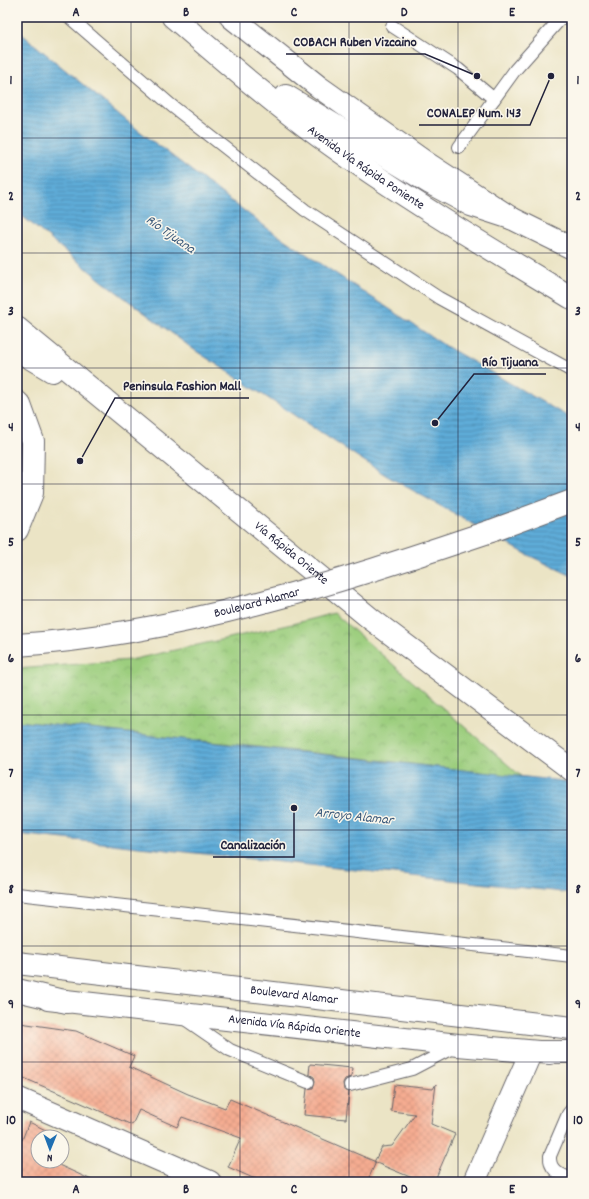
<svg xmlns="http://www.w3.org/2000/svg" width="589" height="1199" viewBox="0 0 589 1199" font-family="Dekko,sans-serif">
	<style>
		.park { fill: url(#park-crowns); stroke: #5f785c }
		.water { fill: url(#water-rules); stroke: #40678a }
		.building { fill: url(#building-cross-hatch) }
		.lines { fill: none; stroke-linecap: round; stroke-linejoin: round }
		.service-casing { stroke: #68666b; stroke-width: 14 }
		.tertiary-casing { stroke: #68666b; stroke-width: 24 }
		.secondary-casing { stroke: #68666b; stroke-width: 24 }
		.trunk-casing { stroke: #68666b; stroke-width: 24 }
		.service { stroke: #fff; stroke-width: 12 }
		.tertiary { stroke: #fff; stroke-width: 22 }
		.secondary { stroke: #fff; stroke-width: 22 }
		.trunk { stroke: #fff; stroke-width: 22 }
		.trunk-bridge-casing { stroke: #68666b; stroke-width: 24; stroke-linecap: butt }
		.trunk-bridge { stroke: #fff; stroke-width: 22 }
		.grid { fill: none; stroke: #22223b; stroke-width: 1; stroke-opacity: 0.55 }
		.labels { text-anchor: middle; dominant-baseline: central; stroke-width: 3; stroke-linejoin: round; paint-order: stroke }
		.street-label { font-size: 13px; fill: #22223b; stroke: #fbf7ec }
		.water-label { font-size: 14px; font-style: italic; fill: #3a597a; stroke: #fbf7ec }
		.leader { fill: none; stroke: #22223b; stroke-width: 1.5 }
		.callout-dot { fill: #22223b; stroke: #fbf7ec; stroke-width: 1.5 }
		.callout-label { font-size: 14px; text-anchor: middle; font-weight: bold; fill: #22223b; stroke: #fbf7ec; stroke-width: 3; stroke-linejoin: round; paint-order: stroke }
		.neatline { fill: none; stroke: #22223b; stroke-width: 1.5 }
		.grid-label { font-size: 13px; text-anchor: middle; font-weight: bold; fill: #22223b }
	</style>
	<defs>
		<pattern id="park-crowns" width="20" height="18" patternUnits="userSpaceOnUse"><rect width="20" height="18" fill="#9cce7e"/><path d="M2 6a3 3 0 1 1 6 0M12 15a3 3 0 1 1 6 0" fill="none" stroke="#86b16e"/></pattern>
		<pattern id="water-rules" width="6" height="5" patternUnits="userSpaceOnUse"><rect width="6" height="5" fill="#5facd8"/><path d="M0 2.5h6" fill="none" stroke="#4e8cb0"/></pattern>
		<pattern id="building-cross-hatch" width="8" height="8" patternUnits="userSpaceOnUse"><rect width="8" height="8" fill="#f5ac91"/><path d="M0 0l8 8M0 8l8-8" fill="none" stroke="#d2947e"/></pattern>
	</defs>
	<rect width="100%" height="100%" fill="#fbf7ec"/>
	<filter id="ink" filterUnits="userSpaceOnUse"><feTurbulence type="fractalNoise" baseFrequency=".025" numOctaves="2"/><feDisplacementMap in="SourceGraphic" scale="8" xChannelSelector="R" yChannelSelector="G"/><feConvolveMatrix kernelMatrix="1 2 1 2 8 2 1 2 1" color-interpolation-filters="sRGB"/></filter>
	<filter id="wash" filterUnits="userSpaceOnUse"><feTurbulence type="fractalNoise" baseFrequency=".012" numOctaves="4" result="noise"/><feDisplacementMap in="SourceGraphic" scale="16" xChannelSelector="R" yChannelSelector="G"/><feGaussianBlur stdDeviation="0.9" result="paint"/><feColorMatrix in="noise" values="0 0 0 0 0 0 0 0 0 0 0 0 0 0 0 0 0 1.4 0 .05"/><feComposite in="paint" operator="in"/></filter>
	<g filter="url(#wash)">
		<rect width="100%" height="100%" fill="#ebe4c5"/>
		<polygon class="park" points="334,613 522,777 361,758 17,721 17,669 130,660 292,624"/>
		<g class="water">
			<polygon points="17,30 138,130 267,228 444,345 572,419 572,576 528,555 387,476 193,349 102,281 17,212"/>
			<polygon points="17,721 572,782 572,893 17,834"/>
		</g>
		<g id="blocks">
			<g class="building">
				<polygon points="20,1023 76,1031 134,1056 129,1067 188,1094 225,1108 230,1099 376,1162 367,1182 262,1182 228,1167 241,1138 182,1117 177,1127 139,1110 132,1125 17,1075 17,1036"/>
				<polygon points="310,1064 352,1068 351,1077 345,1079 343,1083 344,1090 349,1092 346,1119 304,1115 307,1089 313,1088 315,1081 314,1077 309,1074"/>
				<polygon points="436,1084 431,1124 455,1134 434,1182 422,1182 374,1162 382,1147 392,1146 415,1114 391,1111 394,1085 433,1089"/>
				<polygon points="29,1122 56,1135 55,1137 38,1137 38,1161 50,1161 96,1182 17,1182 17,1137 22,1140"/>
			</g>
		</g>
	</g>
	<g filter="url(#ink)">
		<use href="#blocks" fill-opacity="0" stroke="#68666b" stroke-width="1"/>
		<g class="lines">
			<g class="service-casing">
				<g id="service">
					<polyline points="69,17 172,106 305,210 439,298 572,371"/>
					<polyline points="392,26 458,69 494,99"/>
					<polyline points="459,147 515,70 562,17"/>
					<polyline points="17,894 572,956"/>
					<polyline points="182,1017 230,1050 308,1082"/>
					<polyline points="350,1085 412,1069 454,1047"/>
					<path d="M 572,1109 L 568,1114 L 550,1156 C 549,1171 560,1174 572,1179"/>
				</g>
			</g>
			<g class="tertiary-casing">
				<g id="tertiary">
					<polyline points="17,1098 210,1182"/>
					<polyline points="474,1182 531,1052"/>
				</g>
			</g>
			<g class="secondary-casing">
				<g id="secondary">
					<polyline points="231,17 319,87 425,162 511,218 572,248"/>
					<path id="s1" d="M 48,999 L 458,1045 L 550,1053"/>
				</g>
			</g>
			<g class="trunk-casing">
				<g id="trunk">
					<path id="s2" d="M 173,17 C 221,58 269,100 320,137 C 401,196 487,247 572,298"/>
					<polyline points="286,96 430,183 471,205 511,218"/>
					<path id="s3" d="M 17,328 L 371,619 L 572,770"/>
					<polyline points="17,350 52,371"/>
					<polyline points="17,402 20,405 33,441 32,493 17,530"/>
					<polyline points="491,531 572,501"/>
					<path id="s4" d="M 17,963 L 572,1028"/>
					<polyline points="17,990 67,1002"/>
					<polyline points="531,1052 572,1052"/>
				</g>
			</g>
			<use href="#service" class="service"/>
			<use href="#tertiary" class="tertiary"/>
			<use href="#secondary" class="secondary"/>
			<use href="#trunk" class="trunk"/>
			<g class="trunk-bridge-casing">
				<g id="trunk-bridge">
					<path id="s5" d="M 17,645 C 181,634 336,583 491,531"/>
				</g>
			</g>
			<use href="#trunk-bridge" class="trunk-bridge"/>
		</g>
	</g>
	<path class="grid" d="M 131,17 L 131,1182M 240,17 L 240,1182M 349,17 L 349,1182M 458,17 L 458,1182M 17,138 L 572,138M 17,253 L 572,253M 17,368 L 572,368M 17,484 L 572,484M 17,600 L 572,600M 17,715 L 572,715M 17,830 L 572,830M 17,946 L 572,946M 17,1062 L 572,1062"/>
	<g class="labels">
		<g class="street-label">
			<text stroke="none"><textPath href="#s2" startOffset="245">Avenida Vía Rápida Poniente</textPath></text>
			<text stroke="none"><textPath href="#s3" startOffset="355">Vía Rápida Oriente</textPath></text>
			<text stroke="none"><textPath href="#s5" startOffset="244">Boulevard Alamar</textPath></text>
			<text stroke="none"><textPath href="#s4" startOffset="279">Boulevard Alamar</textPath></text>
			<text stroke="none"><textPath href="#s1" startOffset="248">Avenida Vía Rápida Oriente</textPath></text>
		</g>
		<g class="water-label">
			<text transform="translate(170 235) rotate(35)">Río Tijuana</text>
			<text transform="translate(354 817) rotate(6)">Arroyo Alamar</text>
		</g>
	</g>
	<path class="leader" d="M477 76L425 54H286M551 76L530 125H419M435 423L474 374H546M80 461L115 398H249M294 808L294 857H213"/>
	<g class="callout-dot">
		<circle cx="477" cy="76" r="4"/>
		<circle cx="551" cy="76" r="4"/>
		<circle cx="435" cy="423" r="4"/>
		<circle cx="80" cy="461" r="4"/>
		<circle cx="294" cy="808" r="4"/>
	</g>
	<g class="callout-label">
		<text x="355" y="46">COBACH Ruben Vizcaino</text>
		<text x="474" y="117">CONALEP Num. 143</text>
		<text x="510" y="366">Río Tijuana</text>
		<text x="182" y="390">Peninsula Fashion Mall</text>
		<text x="253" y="849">Canalización</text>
	</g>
	<rect width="589" height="1199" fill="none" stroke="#fbf7ec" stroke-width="44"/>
	<g transform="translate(50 1149) rotate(181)"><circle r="19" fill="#fbf7ec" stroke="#a4a2a5"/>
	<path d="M0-3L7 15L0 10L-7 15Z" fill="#1f6fb2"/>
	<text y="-6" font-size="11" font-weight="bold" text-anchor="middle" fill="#22223b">N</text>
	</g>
	<rect x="22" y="22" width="545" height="1155" class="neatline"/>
	<g class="grid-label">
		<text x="76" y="16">A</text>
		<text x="186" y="16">B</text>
		<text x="294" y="16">C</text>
		<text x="404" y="16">D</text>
		<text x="512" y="16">E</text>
		<text x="11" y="84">1</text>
		<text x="578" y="84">1</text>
		<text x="11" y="200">2</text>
		<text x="578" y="200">2</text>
		<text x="11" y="315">3</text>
		<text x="578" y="315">3</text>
		<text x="11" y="431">4</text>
		<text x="578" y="431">4</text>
		<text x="11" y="546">5</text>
		<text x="578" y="546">5</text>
		<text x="11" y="662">6</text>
		<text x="578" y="662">6</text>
		<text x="11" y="777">7</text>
		<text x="578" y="777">7</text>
		<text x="11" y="893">8</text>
		<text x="578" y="893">8</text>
		<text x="11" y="1008">9</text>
		<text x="578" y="1008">9</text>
		<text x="11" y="1124">10</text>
		<text x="578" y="1124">10</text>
		<text x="76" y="1193">A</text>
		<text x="186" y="1193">B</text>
		<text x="294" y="1193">C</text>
		<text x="404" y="1193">D</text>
		<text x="512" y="1193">E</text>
	</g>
</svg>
